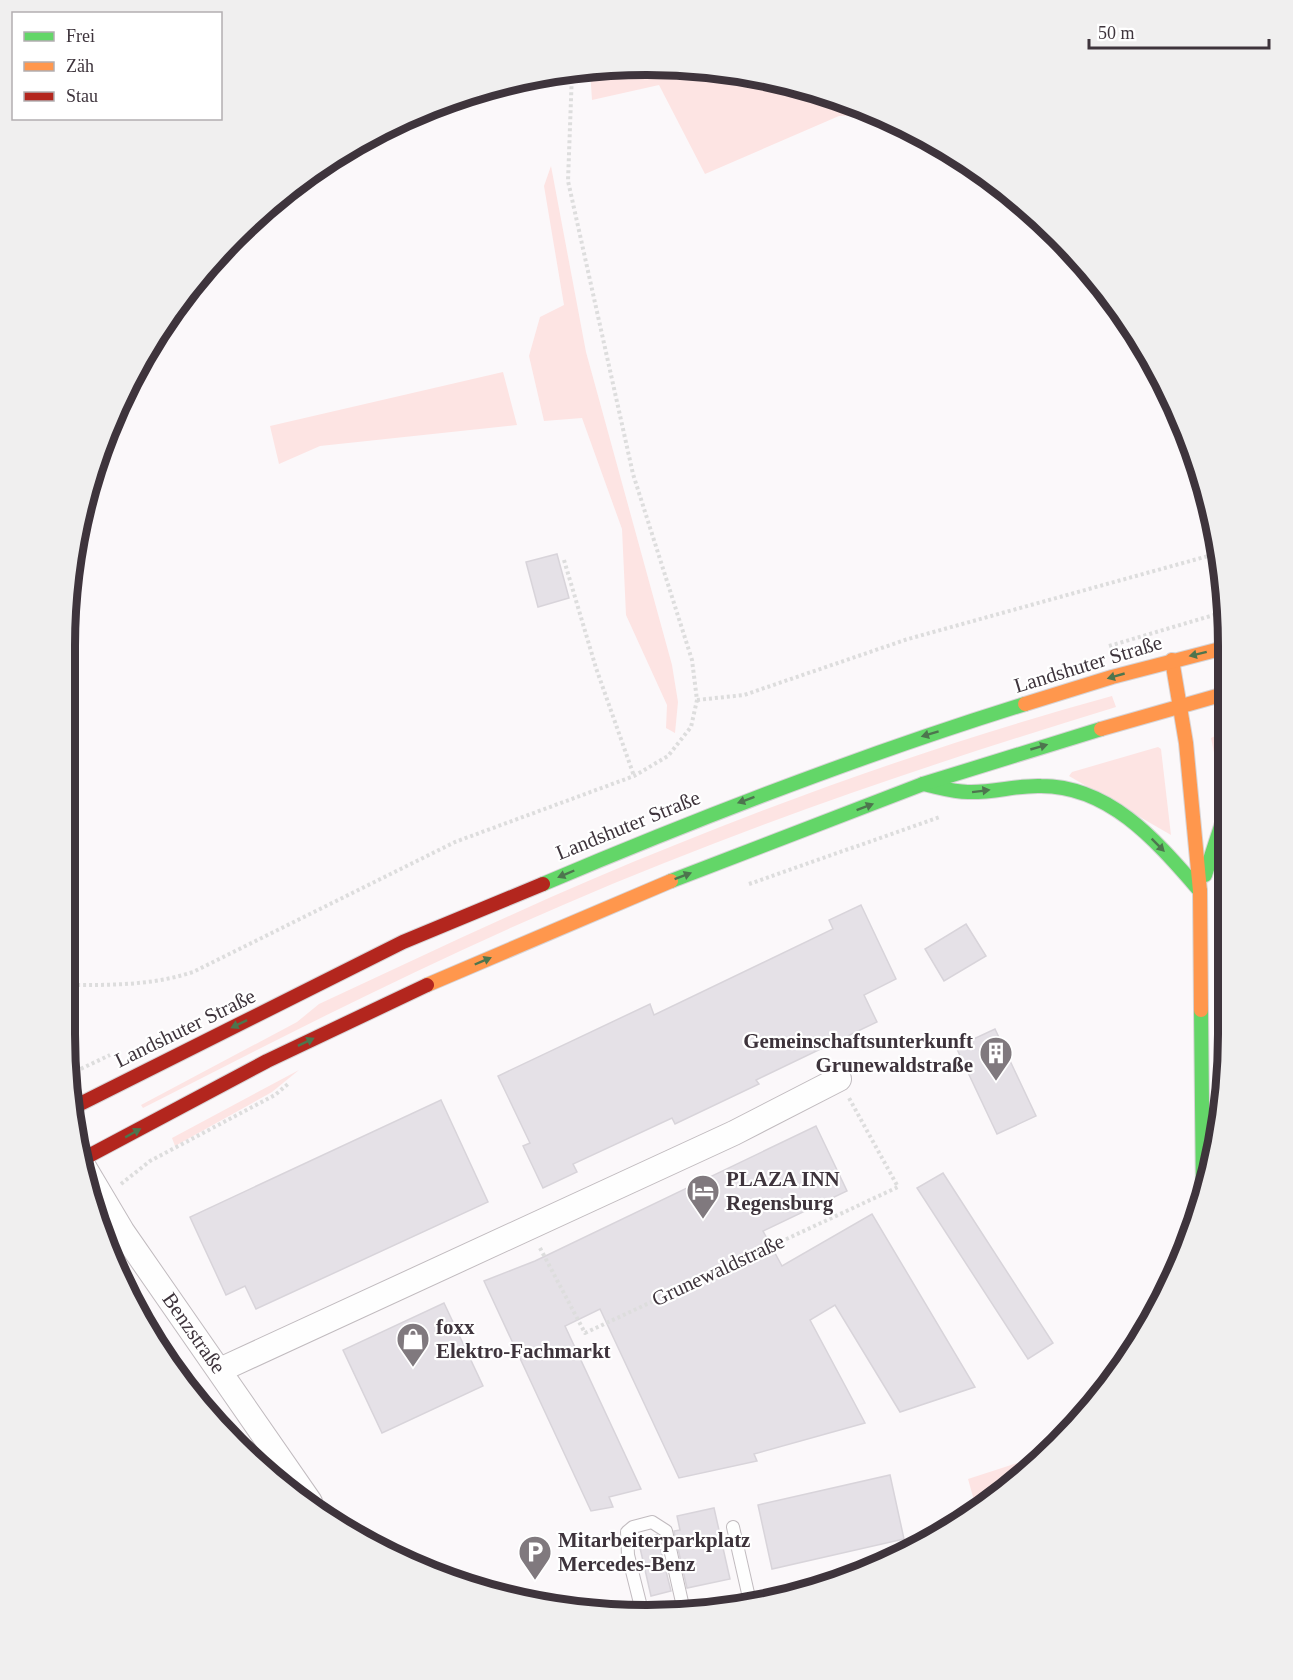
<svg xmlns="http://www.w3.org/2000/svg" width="1293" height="1680" viewBox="0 0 1293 1680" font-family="Georgia,serif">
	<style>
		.green { fill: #fde4e3 }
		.building { fill: #e5e1e7; stroke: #d8d4da; stroke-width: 1.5 }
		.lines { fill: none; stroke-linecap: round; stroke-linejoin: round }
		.lane-casing { stroke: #c1bbbf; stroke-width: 14 }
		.street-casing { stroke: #c1bbbf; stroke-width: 26 }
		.fast-casing { stroke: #d7d4d6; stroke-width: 16 }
		.slow-casing { stroke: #d7d4d6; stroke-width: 16 }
		.jam-casing { stroke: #d7d4d6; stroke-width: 16 }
		.path { stroke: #ddd; stroke-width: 4; stroke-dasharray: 3 3; stroke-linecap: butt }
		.lane { stroke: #fefefe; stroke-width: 12 }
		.street { stroke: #fefefe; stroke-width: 24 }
		.fast { stroke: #63d668; stroke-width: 14 }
		.slow { stroke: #ff974d; stroke-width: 14 }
		.jam { stroke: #b3261e; stroke-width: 14 }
		.oneway { fill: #4d754e }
		.labels { text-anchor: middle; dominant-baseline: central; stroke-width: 4.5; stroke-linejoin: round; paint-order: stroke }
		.street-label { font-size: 21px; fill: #3e343c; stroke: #fff }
		.poi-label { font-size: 21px; font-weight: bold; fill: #3e343c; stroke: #fff; text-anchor: start }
		.rim { fill: none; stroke: #3e343c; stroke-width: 8 }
	</style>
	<rect width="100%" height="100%" fill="#fbf8fa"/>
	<g class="green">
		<polygon points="647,65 760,76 879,114 839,116 705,174 659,85 592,100 590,70"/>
		<polygon points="551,166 586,352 672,665 678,702 675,733 666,728 667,705 626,615 622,529 582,418 544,421 529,356 540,317 564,305 544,186"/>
		<polygon points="503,372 517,425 320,446 279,464 270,426"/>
		<path d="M 1112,696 L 1116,707 C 929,764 743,827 563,905 C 420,966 282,1037 143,1108 L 141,1105 L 297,1022 L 319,1004 C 437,949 554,893 675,845 C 818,787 963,737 1112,696 Z"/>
		<polygon points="1224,732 1224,774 1222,777 1219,777 1211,738"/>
		<polygon points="1158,747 1161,749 1171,835 1069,776 1072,772"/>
		<polygon points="299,1070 272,1092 175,1146 172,1138"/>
		<polygon points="1048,1453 977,1511 968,1479"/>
	</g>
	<g class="building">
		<polygon points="557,554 569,598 538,607 526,562"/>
		<polygon points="861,905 896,979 864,995 877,1022 756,1080 759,1084 675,1124 672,1118 573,1164 577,1172 543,1188 523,1146 530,1143 498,1076 650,1004 654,1015 833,929 829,920"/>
		<polygon points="966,924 986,956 944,981 925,949"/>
		<polygon points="995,1029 1036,1116 997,1134 956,1047"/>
		<polygon points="441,1100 488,1202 256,1309 245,1286 226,1295 190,1217"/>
		<polygon points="816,1126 847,1191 763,1231 782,1266 872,1214 975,1387 900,1412 835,1305 810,1320 865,1423 754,1454 757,1461 679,1478 600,1309 565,1326 641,1489 609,1497 613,1507 591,1511 484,1281 535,1261"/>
		<polygon points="943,1173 1053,1343 1028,1359 917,1188"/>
		<polygon points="444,1303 483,1386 382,1433 343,1350"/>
		<polygon points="890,1475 904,1539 772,1569 758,1505"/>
		<polygon points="714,1508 730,1579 687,1588 674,1531 680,1530 677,1516"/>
		<polygon points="657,1535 671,1591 651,1596 638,1539"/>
	</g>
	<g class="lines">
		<g class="lane-casing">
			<g id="lane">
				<polyline points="733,1527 750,1602"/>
				<polyline points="643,1615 628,1555 627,1532 633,1527 652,1522 666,1531 684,1611"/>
			</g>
		</g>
		<g class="street-casing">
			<g id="street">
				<polyline points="81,1162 122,1231 310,1502"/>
				<polyline points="220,1370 734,1133 839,1079"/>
			</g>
		</g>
		<g class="fast-casing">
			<g id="fast">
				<path d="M 923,784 C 938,787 953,792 968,792 C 993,793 1017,785 1041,786 C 1111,786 1158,843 1200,891"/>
				<polyline points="1205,875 1224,817"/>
				<polyline points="671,881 923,784 1101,729"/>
				<path d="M 543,884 C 701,817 861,755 1025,704"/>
				<polyline points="1201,1010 1203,1197"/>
			</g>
		</g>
		<g class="slow-casing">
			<g id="slow">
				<polyline points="1172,660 1186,743 1200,891 1201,1010"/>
				<polyline points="1025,704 1112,677 1224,648"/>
				<polyline points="1101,729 1224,694"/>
				<polyline points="427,985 671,881"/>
			</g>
		</g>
		<g class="jam-casing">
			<g id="jam">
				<polyline points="74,1107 403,942 543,884"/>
				<polyline points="81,1160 267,1061 427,985"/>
			</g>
		</g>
		<g class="path">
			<polyline points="564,560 596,668 634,776"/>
			<polyline points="1109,646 1224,612"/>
			<polyline points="697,700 744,695 908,639 1219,553"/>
			<polyline points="749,884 940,817"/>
			<path d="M 65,985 C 109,985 150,986 193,972 L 455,842 L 634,776 L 668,756 L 691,727 L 697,700 L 692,660 L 633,474 L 568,181 L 572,72"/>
			<polyline points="70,1074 110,1055"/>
			<polyline points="121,1184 150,1161 275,1095 288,1084"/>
			<polyline points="540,1248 585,1333 898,1187 849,1098"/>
			<polyline points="126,1284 132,1291"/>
		</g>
		<use href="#lane" class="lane"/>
		<use href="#street" class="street"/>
		<use href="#fast" class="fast"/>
		<use href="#slow" class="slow"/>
		<use href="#jam" class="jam"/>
	</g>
	<defs><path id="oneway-solid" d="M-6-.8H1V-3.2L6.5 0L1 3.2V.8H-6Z" transform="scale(1.5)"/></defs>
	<g class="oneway">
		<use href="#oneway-solid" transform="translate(1198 654) rotate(166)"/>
		<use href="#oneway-solid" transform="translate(1116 676) rotate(164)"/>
		<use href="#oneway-solid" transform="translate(930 734) rotate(163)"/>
		<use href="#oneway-solid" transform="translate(1039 747) rotate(-16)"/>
		<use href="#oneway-solid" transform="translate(981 791) rotate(-7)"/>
		<use href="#oneway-solid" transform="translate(746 800) rotate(160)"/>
		<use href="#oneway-solid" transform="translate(865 807) rotate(-21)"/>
		<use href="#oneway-solid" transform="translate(1158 845) rotate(45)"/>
		<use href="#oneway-solid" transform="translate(566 874) rotate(157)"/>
		<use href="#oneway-solid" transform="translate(683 876) rotate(-21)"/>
		<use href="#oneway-solid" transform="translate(483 961) rotate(-23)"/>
		<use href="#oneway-solid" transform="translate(239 1024) rotate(154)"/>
		<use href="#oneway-solid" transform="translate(306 1042) rotate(-26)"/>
		<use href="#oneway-solid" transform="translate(133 1133) rotate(-29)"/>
	</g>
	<defs>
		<g id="building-pin" transform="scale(1.725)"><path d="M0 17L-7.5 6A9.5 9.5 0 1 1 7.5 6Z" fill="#80797e" stroke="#fff"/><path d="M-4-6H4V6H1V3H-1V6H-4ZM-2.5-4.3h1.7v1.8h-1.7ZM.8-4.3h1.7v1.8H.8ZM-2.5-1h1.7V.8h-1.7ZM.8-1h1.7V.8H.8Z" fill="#fff"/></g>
		<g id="hotel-pin" transform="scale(1.725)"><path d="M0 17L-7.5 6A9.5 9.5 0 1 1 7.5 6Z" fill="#80797e" stroke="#fff"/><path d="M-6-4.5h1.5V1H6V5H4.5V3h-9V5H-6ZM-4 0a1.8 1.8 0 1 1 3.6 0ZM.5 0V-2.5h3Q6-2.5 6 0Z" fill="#fff"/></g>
		<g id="shop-pin" transform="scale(1.725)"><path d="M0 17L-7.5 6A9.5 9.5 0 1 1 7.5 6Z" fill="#80797e" stroke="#fff"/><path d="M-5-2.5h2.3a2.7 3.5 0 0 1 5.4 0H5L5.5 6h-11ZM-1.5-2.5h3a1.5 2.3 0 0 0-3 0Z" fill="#fff"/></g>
		<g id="parking-pin" transform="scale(1.725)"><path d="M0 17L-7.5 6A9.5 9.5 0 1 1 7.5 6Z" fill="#80797e" stroke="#fff"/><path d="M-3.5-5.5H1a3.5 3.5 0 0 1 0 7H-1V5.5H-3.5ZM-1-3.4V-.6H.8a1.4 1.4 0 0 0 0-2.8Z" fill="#fff"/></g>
	</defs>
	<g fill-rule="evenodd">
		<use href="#building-pin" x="996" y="1053"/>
		<use href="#hotel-pin" x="703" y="1191"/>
		<use href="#shop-pin" x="413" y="1339"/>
		<use href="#parking-pin" x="535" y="1552"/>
	</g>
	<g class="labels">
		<g class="street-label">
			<text transform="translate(1088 664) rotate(-17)">Landshuter Straße</text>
			<text transform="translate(628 825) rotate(-22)">Landshuter Straße</text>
			<text transform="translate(185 1028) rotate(-26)">Landshuter Straße</text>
			<text transform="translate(718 1270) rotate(-25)">Grunewaldstraße</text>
			<text transform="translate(194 1333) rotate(55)">Benzstraße</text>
		</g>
		<g class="poi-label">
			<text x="973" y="1041" text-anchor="end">Gemeinschaftsunterkunft<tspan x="973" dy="24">Grunewaldstraße</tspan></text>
			<text x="726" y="1179">PLAZA INN<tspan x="726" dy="24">Regensburg</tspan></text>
			<text x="436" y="1327">foxx<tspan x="436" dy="24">Elektro-Fachmarkt</tspan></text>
			<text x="558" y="1540">Mitarbeiterparkplatz<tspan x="558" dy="24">Mercedes-Benz</tspan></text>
		</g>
	</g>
	<path d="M0 0H1293V1680H0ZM646 75H647A571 571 0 0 1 1218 646V1034A571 571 0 0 1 647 1605H646A571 571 0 0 1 75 1034V646A571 571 0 0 1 646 75Z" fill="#f0efef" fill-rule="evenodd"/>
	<path class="rim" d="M646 75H647A571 571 0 0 1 1218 646V1034A571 571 0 0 1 647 1605H646A571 571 0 0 1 75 1034V646A571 571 0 0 1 646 75Z"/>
	<rect x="12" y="12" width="210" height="108" fill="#ffffff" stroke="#b2aeb1" stroke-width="1.5"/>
	<rect x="24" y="32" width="30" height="9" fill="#63d668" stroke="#b2aeb1" stroke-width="1.5"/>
	<text x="66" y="42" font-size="18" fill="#3e343c">Frei</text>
	<rect x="24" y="62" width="30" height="9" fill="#ff974d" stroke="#b2aeb1" stroke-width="1.5"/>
	<text x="66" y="72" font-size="18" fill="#3e343c">Zäh</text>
	<rect x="24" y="92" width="30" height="9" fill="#b3261e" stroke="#b2aeb1" stroke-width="1.5"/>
	<text x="66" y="102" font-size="18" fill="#3e343c">Stau</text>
	<path d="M1089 39v9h180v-9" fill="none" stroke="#3e343c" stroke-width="3"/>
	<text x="1098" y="39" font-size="18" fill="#3e343c" stroke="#ffffff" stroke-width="4.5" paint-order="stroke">50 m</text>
</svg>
